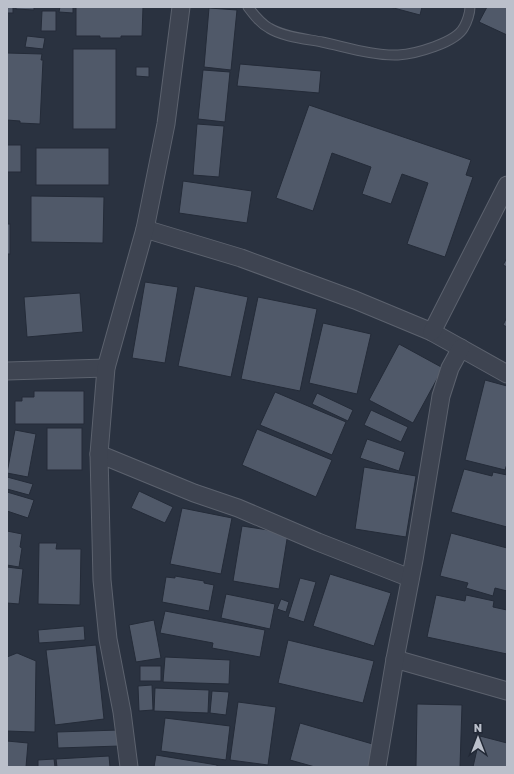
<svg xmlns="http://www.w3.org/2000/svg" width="514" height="774" viewBox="0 0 514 774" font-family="'Golos Text',sans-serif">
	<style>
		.building { fill: #505969; stroke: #242b38 }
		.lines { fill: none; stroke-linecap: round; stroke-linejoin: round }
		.lane-casing { stroke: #5c626e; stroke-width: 11 }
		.street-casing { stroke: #5c626e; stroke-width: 19 }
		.lane { stroke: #3e4451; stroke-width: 9 }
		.street { stroke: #3e4451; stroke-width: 17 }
	</style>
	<rect width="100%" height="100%" fill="#2a3240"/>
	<g class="building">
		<rect x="7" y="7" width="6" height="6"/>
		<polygon points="16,7 34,7 34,10 16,9"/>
		<polygon points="60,7 73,7 73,13 59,12"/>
		<polygon points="76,7 143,7 142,36 121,36 121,38 100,38 100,36 76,36"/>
		<polygon points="390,7 422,7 420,15"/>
		<polygon points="487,7 507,7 507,35 479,22"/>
		<polygon points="209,8 237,10 231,70 204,67"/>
		<polygon points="42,11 56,11 56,31 41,31"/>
		<polygon points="27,36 45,38 43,49 25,47"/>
		<rect x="73" y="49" width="43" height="80"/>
		<polygon points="7,53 42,54 41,60 43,60 40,124 20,123 20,121 7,120"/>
		<polygon points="240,64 321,71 319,93 237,86"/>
		<polygon points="136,67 149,67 149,77 136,76"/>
		<polygon points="203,70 230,72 225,122 198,119"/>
		<polygon points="309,105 471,160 466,175 473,177 445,257 407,244 428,183 402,174 391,204 362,194 371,167 332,153 313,211 276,198"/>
		<polygon points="197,124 224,126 219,177 193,175"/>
		<rect x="7" y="145" width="14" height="27"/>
		<rect x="36" y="148" width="73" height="37"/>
		<polygon points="183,181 252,191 247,223 179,213"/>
		<polygon points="31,196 104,197 103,243 31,242"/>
		<rect x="7" y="224" width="3" height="30"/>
		<polygon points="507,258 507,267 503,265"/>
		<polygon points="145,282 178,287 165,363 132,358"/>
		<polygon points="195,286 248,297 231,377 178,366"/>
		<polygon points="80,293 83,332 27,337 24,297"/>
		<polygon points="258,297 317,309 300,391 241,379"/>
		<polygon points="507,317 507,327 503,325"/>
		<polygon points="323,323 371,334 357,394 309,383"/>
		<polygon points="399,344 443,368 413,423 369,400"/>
		<polygon points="485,380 507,386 507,464 505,470 465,460"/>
		<polygon points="34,391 84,391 84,424 15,424 15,401 22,401 22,397 34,397"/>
		<polygon points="275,392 346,422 332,455 260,425"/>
		<polygon points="317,393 353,410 348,421 312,404"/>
		<polygon points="371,410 408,427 401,442 364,425"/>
		<rect x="47" y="428" width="35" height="42"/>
		<polygon points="257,429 332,460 316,497 242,465"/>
		<polygon points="15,430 36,434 28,477 7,473"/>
		<polygon points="367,439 405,452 399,471 360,458"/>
		<polygon points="364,467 416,476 406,537 355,529"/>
		<polygon points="464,469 492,476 493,472 507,475 507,527 451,512"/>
		<polygon points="7,477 33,484 29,495 7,489"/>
		<polygon points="139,491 173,507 165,523 131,508"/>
		<polygon points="7,492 34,500 28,518 7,511"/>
		<polygon points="182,508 232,518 221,574 170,564"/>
		<polygon points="242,526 288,533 279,589 233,581"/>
		<polygon points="7,531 22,534 20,547 22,548 19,567 7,565"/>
		<polygon points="451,533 507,548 507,591 495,588 493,596 466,588 468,583 440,576"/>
		<polygon points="39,543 57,543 56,549 81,549 80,605 38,604"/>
		<polygon points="7,567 23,569 19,604 7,603"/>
		<polygon points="330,574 391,593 374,646 313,626"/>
		<polygon points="175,576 204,581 204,583 214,585 209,611 162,602 166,577 175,578"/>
		<polygon points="300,578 316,582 304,622 288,617"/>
		<polygon points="226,594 275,604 270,629 221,618"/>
		<polygon points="436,595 465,601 466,595 494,601 493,607 507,610 507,654 427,637"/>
		<polygon points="281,599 289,602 286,612 277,609"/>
		<polygon points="165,611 265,630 260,657 212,648 213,643 160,633"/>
		<polygon points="154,620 161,658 136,662 129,625"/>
		<polygon points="84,626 85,640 39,643 38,630"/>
		<polygon points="288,640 374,661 363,703 278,683"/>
		<polygon points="96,645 104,719 55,725 46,650"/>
		<polygon points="17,653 36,661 35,732 7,731 7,657"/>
		<polygon points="165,657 230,660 229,684 163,682"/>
		<rect x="140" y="666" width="21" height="15"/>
		<polygon points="152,685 153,710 139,711 138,686"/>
		<polygon points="155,688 209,690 208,713 154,711"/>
		<polygon points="212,691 229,692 226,715 210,713"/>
		<polygon points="238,702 276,707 268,765 230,760"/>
		<polygon points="417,704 462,705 460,767 416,767"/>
		<polygon points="165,718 230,726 226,760 161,751"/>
		<polygon points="300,723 376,745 370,767 315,767 290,760"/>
		<polygon points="119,730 120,746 58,748 57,732"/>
		<polygon points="480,736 507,743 507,767 473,767"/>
		<polygon points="7,741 28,743 26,767 7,767"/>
		<polygon points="156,755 217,765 217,767 154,767"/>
		<polygon points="109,756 110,767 57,767 56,759"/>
		<polygon points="54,759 55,767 38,767 38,760"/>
	</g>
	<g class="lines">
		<g class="lane-casing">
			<path id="lane" d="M 248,7 C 254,15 260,23 269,28 C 283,37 307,39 322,42 C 346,47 374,56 398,55 C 415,54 456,43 464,27 C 467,22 470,13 470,7"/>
		</g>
		<g class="street-casing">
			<g id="street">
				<polyline points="145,229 241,258 355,300 432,332 507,374"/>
				<polyline points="432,332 507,185"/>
				<polyline points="7,371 106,368"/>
				<polyline points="99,454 194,493 238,508 318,542 410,578"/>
				<polyline points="395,659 507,691"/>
				<polyline points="129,767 122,712 108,639 102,580 99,454 106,368 145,229 166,124 181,7"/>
				<polyline points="377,767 395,659 414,560 441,396 450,368 461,348"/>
			</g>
		</g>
		<use href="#lane" class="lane"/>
		<use href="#street" class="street"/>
	</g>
	<rect width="514" height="774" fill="none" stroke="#bbc0cb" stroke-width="16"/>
	<g transform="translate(478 738)" stroke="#222936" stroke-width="3" paint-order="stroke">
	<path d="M0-3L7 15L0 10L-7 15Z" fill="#bbc0cb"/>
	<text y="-6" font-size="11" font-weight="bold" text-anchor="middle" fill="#bbc0cb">N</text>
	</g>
</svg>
